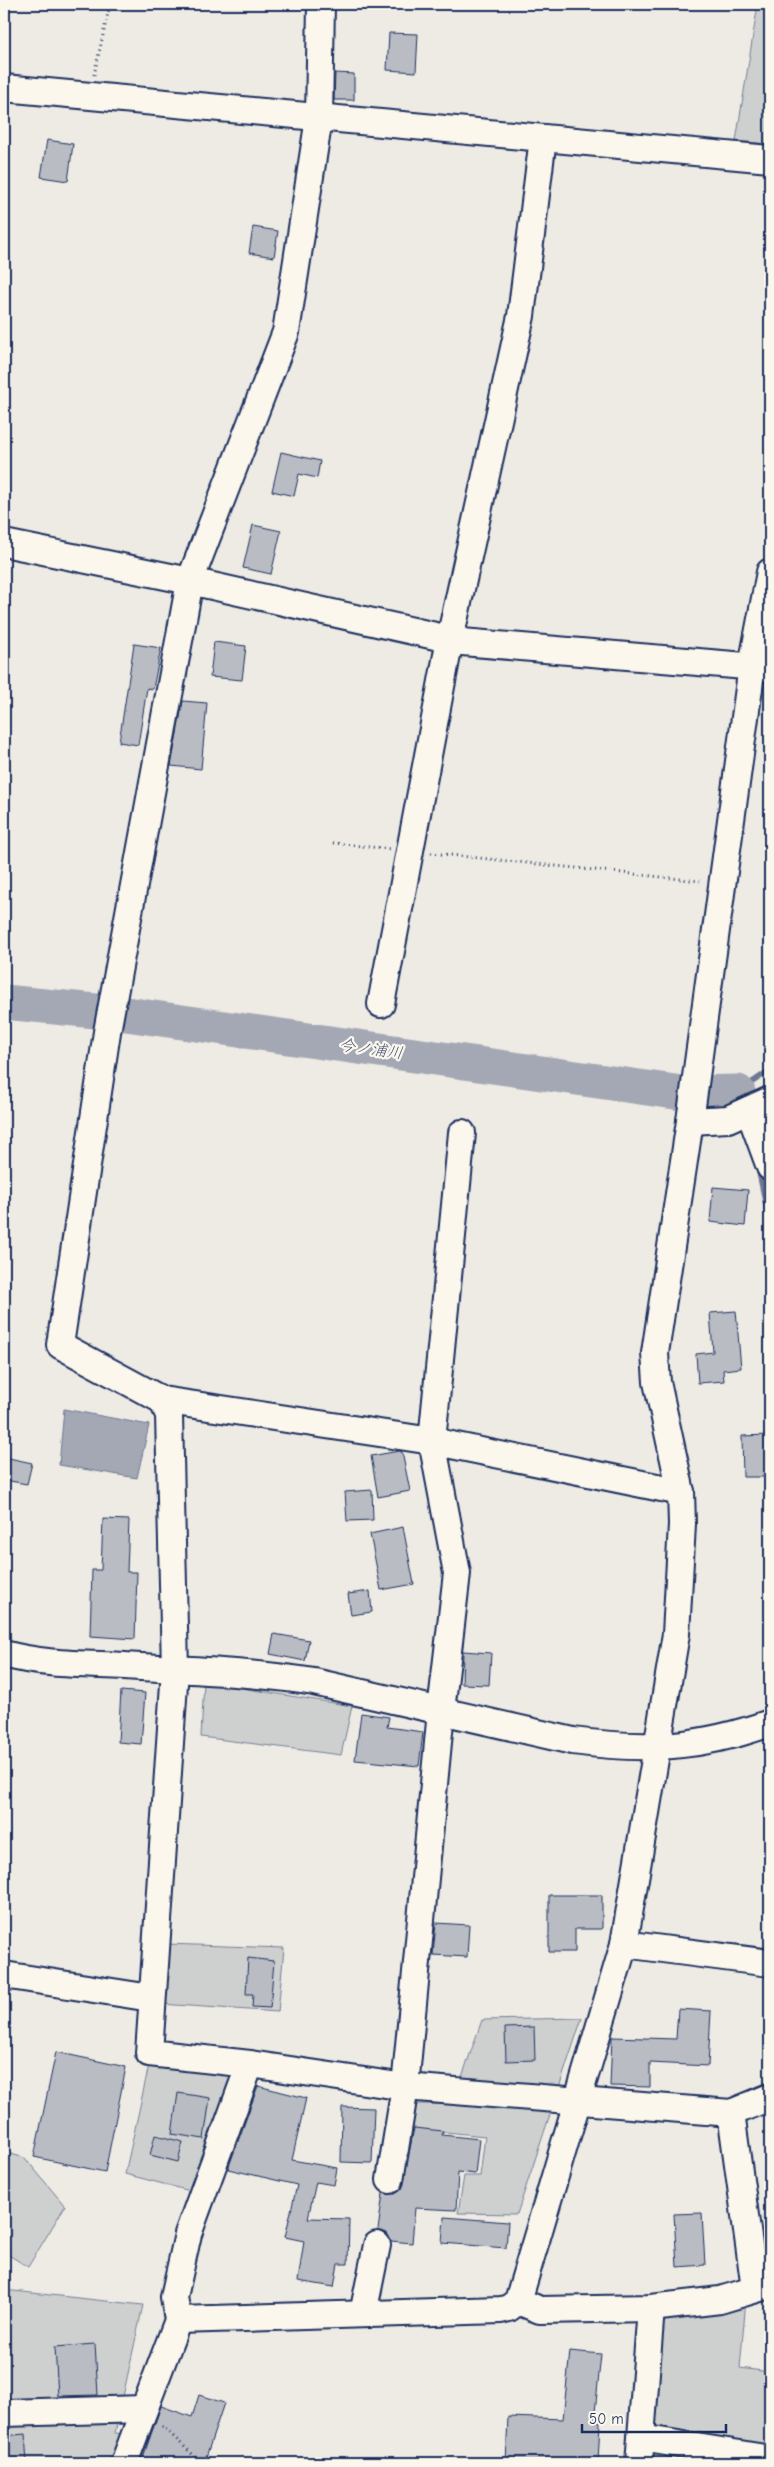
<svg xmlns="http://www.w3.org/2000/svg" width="774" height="2467" viewBox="0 0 774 2467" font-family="'Comic Neue','Klee One',sans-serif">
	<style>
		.green { fill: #cecfcf; stroke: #747f96 }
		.water { fill: #a3a8b4; stroke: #6d7892 }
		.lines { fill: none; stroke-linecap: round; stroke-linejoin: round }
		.stream { stroke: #6d7892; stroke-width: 5.5 }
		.river { stroke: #a3a8b4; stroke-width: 35 }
		.building { fill: #b9bcc3; stroke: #1b2f5e }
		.minor-casing { stroke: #1b2f5e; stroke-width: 30 }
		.path { stroke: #1b2f5e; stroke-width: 3; stroke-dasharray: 1 4; stroke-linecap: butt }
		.minor { stroke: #fbf7ec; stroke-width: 26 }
		.labels { text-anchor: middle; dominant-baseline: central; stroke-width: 4.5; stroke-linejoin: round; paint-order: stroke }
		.water-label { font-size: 16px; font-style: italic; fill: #445378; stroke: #fbf7ec }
	</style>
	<rect width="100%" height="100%" fill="#eeebe4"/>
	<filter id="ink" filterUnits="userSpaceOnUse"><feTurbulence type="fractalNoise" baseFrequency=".02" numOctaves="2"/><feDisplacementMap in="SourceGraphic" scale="10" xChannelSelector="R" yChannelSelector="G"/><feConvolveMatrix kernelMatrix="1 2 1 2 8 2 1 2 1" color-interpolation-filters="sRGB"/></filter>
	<g filter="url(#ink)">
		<g class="green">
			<polygon points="758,4 770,4 770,144 736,141"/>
			<polygon points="204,1682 352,1706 341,1755 201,1737"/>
			<polygon points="165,1944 284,1948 278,2012 160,2004"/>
			<polygon points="582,2018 517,2214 458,2213 464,2176 480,2176 485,2136 407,2128 408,2104 457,2104 458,2088 482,2020"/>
			<polygon points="149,2065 235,2074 194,2192 125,2174"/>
			<polygon points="4,2152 25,2158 65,2206 28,2267 4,2252"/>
			<polygon points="4,2290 143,2305 115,2433 208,2444 199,2463 4,2463"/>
			<polygon points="746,2300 740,2368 770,2372 770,2449 655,2432 662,2318"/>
		</g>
		<polygon class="water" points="64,1409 149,1425 137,1478 59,1465"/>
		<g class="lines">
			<g class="stream">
				<polyline points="741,1106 738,1092 770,1070"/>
				<polyline points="758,1168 770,1224"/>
			</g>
			<polyline class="river" points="4,1002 126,1014 682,1093 738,1092"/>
		</g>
		<g class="building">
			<polygon points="389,33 418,34 416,72 387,70"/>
			<polygon points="335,73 354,74 354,100 334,100"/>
			<polygon points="47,140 73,144 68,181 41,177"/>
			<polygon points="253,227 278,231 274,257 249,253"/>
			<polygon points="281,452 320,461 317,478 299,474 294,496 272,491"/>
			<polygon points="253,525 281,531 271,574 243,568"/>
			<polygon points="214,642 246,646 242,680 210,677"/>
			<polygon points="134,644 161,648 153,689 147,688 138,745 119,742"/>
			<polygon points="183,701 207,703 201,769 171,766"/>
			<polygon points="713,1187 748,1190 745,1226 710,1222"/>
			<polygon points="736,1311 741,1368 723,1370 724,1381 698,1383 696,1354 713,1352 710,1313"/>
			<polygon points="770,1435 770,1477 743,1477 742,1436"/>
			<polygon points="399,1451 402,1452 410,1491 378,1497 371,1456"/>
			<polygon points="4,1457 32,1463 27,1484 4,1480"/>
			<polygon points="372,1490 373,1520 347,1521 345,1492"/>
			<polygon points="103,1519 129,1520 127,1572 137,1572 135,1639 90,1636 92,1570 101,1570"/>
			<polygon points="403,1527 414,1584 381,1590 370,1534"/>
			<polygon points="370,1591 372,1612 351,1615 348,1594"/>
			<polygon points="274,1634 309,1640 305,1661 270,1654"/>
			<polygon points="463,1651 491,1653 489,1685 462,1684"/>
			<polygon points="121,1691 145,1693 141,1744 118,1742"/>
			<polygon points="361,1713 389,1717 387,1727 423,1732 419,1766 355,1760"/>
			<polygon points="549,1895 602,1895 602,1929 575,1929 575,1952 549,1952"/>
			<polygon points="436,1923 469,1925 467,1957 433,1955"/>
			<polygon points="248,1958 274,1961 270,2008 252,2007 253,1994 246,1994"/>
			<polygon points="678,2009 711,2011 708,2066 650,2063 650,2087 610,2086 612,2037 676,2039"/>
			<polygon points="534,2027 535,2060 506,2061 505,2028"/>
			<polygon points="56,2052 126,2067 105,2172 34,2157"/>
			<polygon points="258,2086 306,2098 292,2160 337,2168 334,2185 316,2182 308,2218 349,2219 348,2264 338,2264 334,2287 298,2281 304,2241 285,2237 297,2185 228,2169"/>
			<polygon points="178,2093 210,2098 204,2139 172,2134"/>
			<polygon points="342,2107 374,2108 372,2163 341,2162"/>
			<polygon points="414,2128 443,2131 442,2135 479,2139 475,2174 458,2172 456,2210 415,2208 412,2243 391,2241 387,2233 378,2230 383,2193 395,2194 402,2189"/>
			<polygon points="155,2135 183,2142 178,2162 150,2155"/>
			<polygon points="702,2213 705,2265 677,2267 674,2214"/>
			<polygon points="444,2217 508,2222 506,2248 442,2243"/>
			<polygon points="95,2344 98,2395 58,2396 55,2347"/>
			<polygon points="570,2351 601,2354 594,2422 600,2422 598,2463 506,2463 508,2417 563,2419"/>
			<polygon points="199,2395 224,2403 204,2463 141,2463 161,2406 192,2417"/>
			<polygon points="25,2434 27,2463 4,2463 4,2436"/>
		</g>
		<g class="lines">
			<g class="minor-casing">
				<g id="minor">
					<polyline points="321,4 319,118 286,332 190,581 107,1032 60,1345 162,1400 169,1415 175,1669 149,2053 250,2064 405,2087 731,2113 770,2097"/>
					<polyline points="4,88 770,159"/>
					<polyline points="4,543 190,581 462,642 769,668"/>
					<polyline points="381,1004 450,639 521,316 543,138"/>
					<polyline points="749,1110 770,1167"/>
					<polyline points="690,1121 728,1119 770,1100"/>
					<polyline points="162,1400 432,1441 681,1492"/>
					<path d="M 4,1654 C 43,1665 84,1664 125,1666 C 188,1670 251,1672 314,1682 L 573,1741 C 646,1751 700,1748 770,1723"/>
					<polyline points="624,1944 770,1963"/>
					<polyline points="4,1975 151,1998"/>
					<polyline points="731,2113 755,2289"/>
					<polyline points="390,2180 405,2087 441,1711 457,1573 432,1441 462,1133"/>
					<polyline points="518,2301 540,2310 651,2308 720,2300 770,2285"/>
					<polyline points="363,2314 377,2245"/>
					<polyline points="178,2320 501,2310 509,2308 518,2301 624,1944 676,1634 682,1524 681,1492 657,1382 655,1353 690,1121 752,666 770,572"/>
					<polyline points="4,2413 144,2409"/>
					<polyline points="641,2438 770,2459"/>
					<polyline points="124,2463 178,2320 174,2297 188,2234 250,2064"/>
					<polyline points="639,2463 651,2308"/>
				</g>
			</g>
			<g class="path">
				<polyline points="285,4 300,7"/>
				<polyline points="94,75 110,4"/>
				<polyline points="333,843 390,849"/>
				<polyline points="431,853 700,881"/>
				<polyline points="162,2426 202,2463"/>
			</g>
			<use href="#minor" class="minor"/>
		</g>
	</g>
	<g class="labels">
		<g class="water-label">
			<text transform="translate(371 1049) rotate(8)">今ノ浦川</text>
		</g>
	</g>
	<rect width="774" height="2467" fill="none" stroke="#fbf7ec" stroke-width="20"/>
	<rect x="10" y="10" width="754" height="2447" fill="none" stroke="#1b2f5e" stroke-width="2" filter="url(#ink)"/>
	<path d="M582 2424v8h144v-8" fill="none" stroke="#1b2f5e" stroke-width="2.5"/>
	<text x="589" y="2424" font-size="15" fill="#1b2f5e" stroke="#fbf7ec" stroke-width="4" paint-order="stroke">50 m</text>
</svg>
